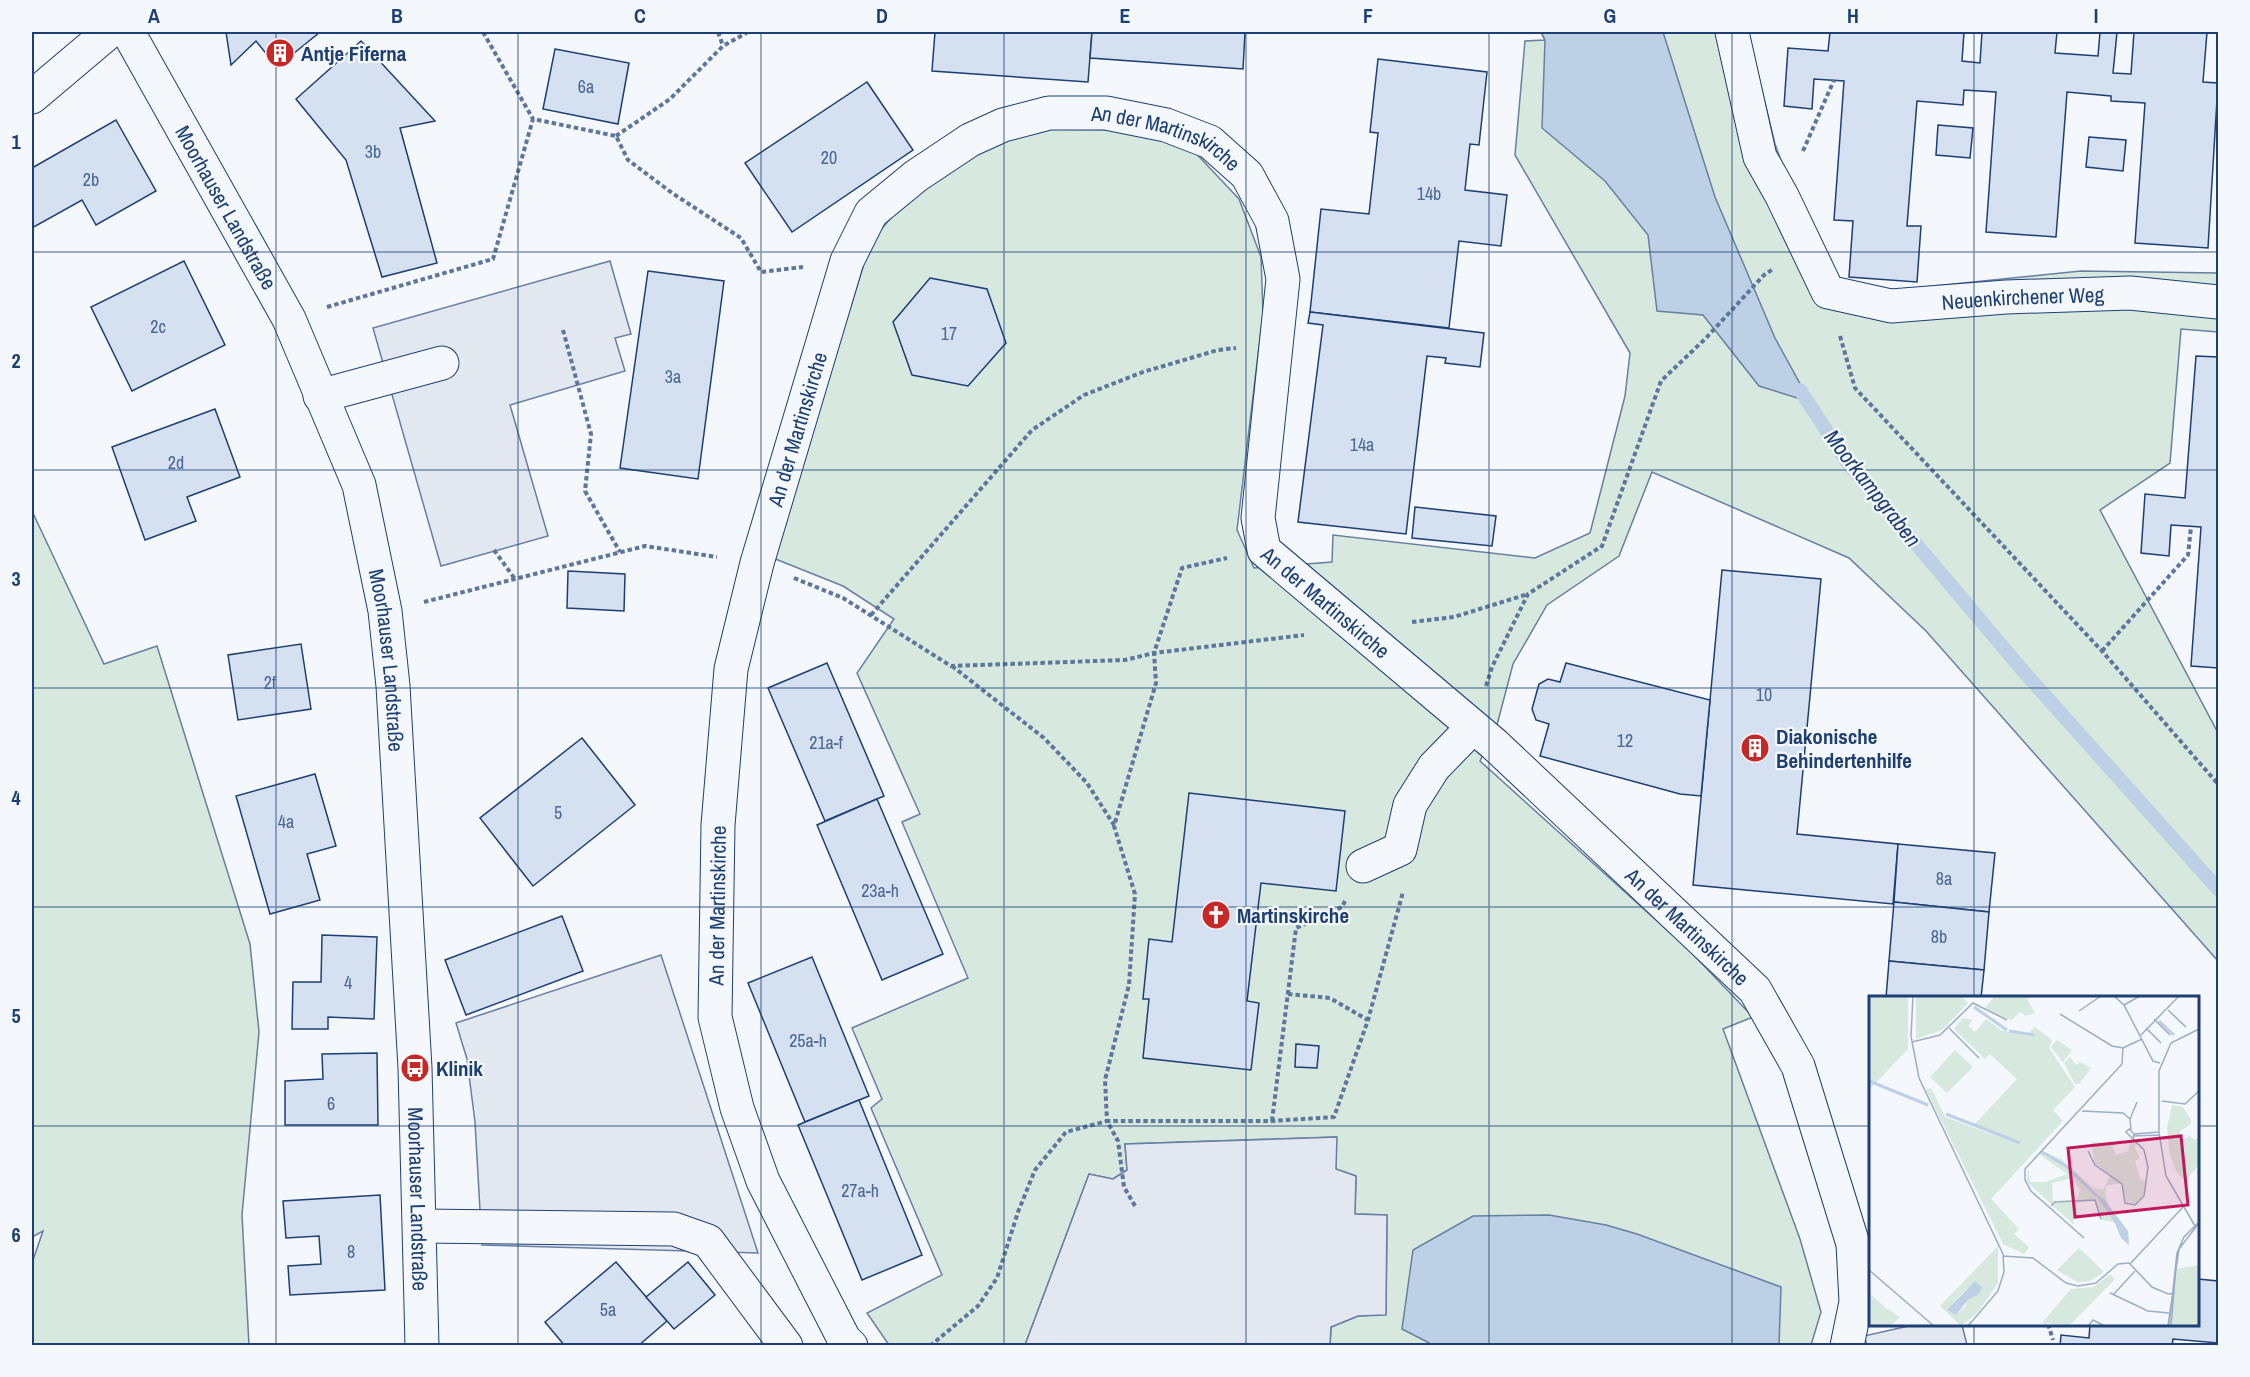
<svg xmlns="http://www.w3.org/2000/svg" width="2250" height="1377" viewBox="0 0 2250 1377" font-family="'Archivo Narrow',sans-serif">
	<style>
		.green { fill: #d7e8df; stroke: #687fa3; stroke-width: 1.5 }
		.parking { fill: #e3e8f0; stroke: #687fa3; stroke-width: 1.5 }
		.water { fill: #bed0e5; stroke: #687fa3; stroke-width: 1.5 }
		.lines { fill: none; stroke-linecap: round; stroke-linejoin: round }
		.stream { stroke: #bed0e5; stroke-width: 14 }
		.building { fill: #d5e0f0; stroke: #1d3f73; stroke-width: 1.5 }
		.minor-casing { stroke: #1d3f73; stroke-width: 35 }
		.path { stroke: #5e769c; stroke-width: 4; stroke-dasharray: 4.5 3; stroke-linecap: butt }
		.minor { stroke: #f4f7fb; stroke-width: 33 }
		.grid { fill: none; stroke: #1d3f73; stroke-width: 1.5; stroke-opacity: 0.55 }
		.labels { text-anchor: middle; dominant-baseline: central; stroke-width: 4.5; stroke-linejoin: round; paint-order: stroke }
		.number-label { font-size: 18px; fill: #4b6792 }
		.poi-label { font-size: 21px; font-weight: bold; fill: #1d3f73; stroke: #f4f7fb; text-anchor: start }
		.street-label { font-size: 21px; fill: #1d3f73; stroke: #f4f7fb }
		.water-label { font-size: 22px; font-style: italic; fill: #1d3f73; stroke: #f4f7fb }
		.inset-river { fill: none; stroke: #bed0e5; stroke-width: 3 }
		.inset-road { fill: none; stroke: #9eadc5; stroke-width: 1.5 }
		.view { fill: #c2185b; fill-opacity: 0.15; stroke: #c2185b; stroke-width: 3 }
		.inset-edge { fill: none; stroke: #1d3f73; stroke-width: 3 }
		.neatline { fill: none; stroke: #1d3f73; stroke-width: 2 }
		.grid-label { font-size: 20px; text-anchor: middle; font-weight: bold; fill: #1d3f73 }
	</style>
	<rect width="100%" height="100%" fill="#f4f7fb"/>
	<g class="green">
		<polygon points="1541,32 1748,32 1775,144 1793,194 1835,281 1885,291 2081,271 2218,273 2218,332 2181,329 2170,463 2100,510 2218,733 2218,961 1926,631 1849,558 1652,472 1619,556 1547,605 1513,664 1497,725 1480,761 1687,948 1753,1017 1723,1029 1800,1239 1821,1312 1811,1345 1330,1345 1331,1327 1358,1316 1386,1314 1387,1215 1355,1214 1356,1176 1336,1169 1336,1137 1125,1144 1127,1170 1113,1179 1089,1174 1025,1345 889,1345 867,1313 942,1275 871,1108 882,1099 852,1028 968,978 902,822 920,814 857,673 894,619 843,586 773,558 871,241 904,203 988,145 1045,129 1131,130 1189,146 1239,199 1261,257 1263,313 1237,530 1254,568 1332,562 1333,535 1535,558 1590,533 1625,396 1630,353 1515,155 1525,41 1545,40"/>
		<polygon points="32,511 104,664 157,646 250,944 259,1032 242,1215 249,1345 32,1345 32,1263 43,1231 32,1237"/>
	</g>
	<g class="parking">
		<polygon points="610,261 631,334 615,338 625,371 510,405 548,536 441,566 373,328"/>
		<polygon points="661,955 758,1253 482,1245 475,1122 467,1059 456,1023"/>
		<polygon points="1337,1137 1336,1169 1356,1176 1355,1214 1387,1215 1386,1315 1358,1316 1331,1327 1330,1345 1025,1345 1089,1174 1113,1179 1127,1170 1125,1144"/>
		<polygon points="1913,1325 1962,1325 1967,1345 1867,1345 1864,1336"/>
	</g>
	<g class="water">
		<polygon points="1541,32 1663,32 1715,197 1775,338 1810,402 1759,386 1703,315 1657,311 1648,235 1605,181 1542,128 1545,40"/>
		<polygon points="1549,1215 1606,1225 1637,1234 1781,1287 1779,1345 1435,1346 1402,1329 1413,1250 1473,1216"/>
	</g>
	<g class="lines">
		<polyline class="stream" points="1800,390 1847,462 2024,672 2218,889"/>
	</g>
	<g class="building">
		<polygon points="226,32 320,32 277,67 256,41 231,65"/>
		<polygon points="935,32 1092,32 1088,82 932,71"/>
		<polygon points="1092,32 1245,32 1243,69 1090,58"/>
		<polygon points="1830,32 1964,32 1962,61 1980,63 1982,32 2057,32 2055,53 2098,56 2100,32 2096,32 2117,32 2113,73 2131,74 2134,32 2207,32 2203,82 2218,83 2208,248 2135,243 2145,103 2111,101 2111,96 2067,92 2056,237 1986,232 1996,92 1964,90 1963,105 1917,101 1907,226 1921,226 1917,282 1849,277 1853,221 1834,220 1844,81 1814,79 1812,109 1784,106 1788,48 1828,51"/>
		<polygon points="361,41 435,121 400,128 437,263 382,277 346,160 296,99"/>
		<polygon points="555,49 629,63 618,124 543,109"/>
		<polygon points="1378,59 1487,72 1479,145 1470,144 1465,190 1507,195 1501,246 1459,241 1449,328 1310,312 1321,209 1369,214 1378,133 1370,132"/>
		<polygon points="867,82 913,150 792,232 745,163"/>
		<polygon points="116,120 156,191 96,225 82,200 32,228 32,168"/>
		<polygon points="1938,125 1973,128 1970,158 1936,155"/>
		<polygon points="2089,137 2126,140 2123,171 2086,167"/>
		<polygon points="184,261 225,345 132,391 91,307"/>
		<polygon points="648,271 724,281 698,479 620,468"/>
		<polygon points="930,278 987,289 1006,343 968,386 912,375 893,322"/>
		<polygon points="1310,312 1484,333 1480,367 1445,363 1446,358 1427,356 1406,534 1298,522 1323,325 1308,323"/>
		<polygon points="2196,356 2218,357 2218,668 2191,666 2201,527 2171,525 2169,556 2141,553 2145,494 2185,498"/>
		<polygon points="215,409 240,477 187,497 196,521 145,540 112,447"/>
		<polygon points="1415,507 1496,516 1492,546 1412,538"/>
		<polygon points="1722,570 1821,579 1797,834 1898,844 1893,904 1693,885"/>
		<polygon points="568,571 625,574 624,611 567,608"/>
		<polygon points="301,644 311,709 238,720 228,655"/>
		<polygon points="827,663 884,796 825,821 768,688"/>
		<polygon points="1566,663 1710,700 1701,796 1680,794 1540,756 1549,724 1536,720 1532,709 1539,684 1548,679 1560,682"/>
		<polygon points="582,738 635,805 533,886 480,818"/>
		<polygon points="315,774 336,846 307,854 320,900 270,914 236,796"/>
		<polygon points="1189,793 1345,811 1336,891 1261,883 1247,1001 1259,1003 1251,1070 1143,1058 1149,999 1143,999 1149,939 1172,942"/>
		<polygon points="877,799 943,954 882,980 817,825"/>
		<polygon points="1898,844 1995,853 1989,912 1894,902"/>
		<polygon points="1894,902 1989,912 1984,970 1889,961"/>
		<polygon points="562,916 583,971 466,1015 445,960"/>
		<polygon points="322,935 377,937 374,1019 328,1017 328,1029 292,1029 293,982 321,982"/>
		<polygon points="812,957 869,1096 805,1122 748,983"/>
		<polygon points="1889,961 1984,970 1981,998 1886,998"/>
		<polygon points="1296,1044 1319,1046 1317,1068 1295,1067"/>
		<polygon points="377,1053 378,1125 285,1125 285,1081 323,1079 322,1054"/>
		<polygon points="859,1100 922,1255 862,1280 798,1125"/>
		<polygon points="380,1195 385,1290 290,1295 288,1266 321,1264 319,1236 286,1238 283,1201"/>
		<polygon points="616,1262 667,1321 638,1346 565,1346 545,1322"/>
		<polygon points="688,1262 715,1295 674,1329 646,1297"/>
		<polygon points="2198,1279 2218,1281 2218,1343 2173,1339 2172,1346 2060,1346 2061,1335 2089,1338 2090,1324 2198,1324"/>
	</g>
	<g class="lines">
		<g class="minor-casing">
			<g id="minor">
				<path id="s1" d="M 128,32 L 289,319 L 359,485 L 385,611 L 393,686 L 415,1068 L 422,1346"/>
				<path id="s2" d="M 1732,32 L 1760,157 L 1782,196 L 1828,292 L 1891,306 L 2006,297 L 2130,293 L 2218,302"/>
				<polyline points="32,97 109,32"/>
				<polyline points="320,396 442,363"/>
				<polyline points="1363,866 1400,849 1410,805 1434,767 1473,727"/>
				<polyline points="420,1226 674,1229 708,1241 786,1346"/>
				<path id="s3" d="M 851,1346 L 844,1339 L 763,1181 L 737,1108 L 715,1017 L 718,825 L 731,669 L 757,563 L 847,261 L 871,213 L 916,176 L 970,140 L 1003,125 L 1049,113 L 1106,113 L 1166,125 L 1210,142 L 1247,175 L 1272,221 L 1283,279 L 1258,518 L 1264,550 L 1494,744 L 1755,990 L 1798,1066 L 1853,1244 L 1856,1302 L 1847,1346"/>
			</g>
		</g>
		<g class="path">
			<polyline points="483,32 533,119"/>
			<polyline points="718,32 723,46"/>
			<polyline points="616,136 670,99 723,46 748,32"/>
			<polyline points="1803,151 1834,80"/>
			<polyline points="327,307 493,259 533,119 616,136 628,160 672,193 741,238 761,272 803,267"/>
			<polyline points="563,330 591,434 585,491 620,552"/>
			<polyline points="1840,336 1855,388 2102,651 2218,784"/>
			<polyline points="494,550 515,579"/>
			<polyline points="794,578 843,598 951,666 1125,660 1154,653 1304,635"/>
			<polyline points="424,602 645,546 717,557"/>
			<polyline points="871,615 1032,430 1084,395 1143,372 1218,350 1236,348"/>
			<polyline points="1412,622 1454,617 1528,594"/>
			<polyline points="2102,651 2188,555 2191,527"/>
			<polyline points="952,666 1044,738 1087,783 1114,825"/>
			<polyline points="1486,686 1492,667 1528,594 1602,546 1661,381 1706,338 1764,275 1773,269"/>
			<polyline points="1288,994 1330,998 1368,1020"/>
			<polyline points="1272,1121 1296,928 1342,907 1345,901"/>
			<polyline points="1135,1206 1124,1187 1118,1141 1107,1121 1272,1121 1334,1117 1368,1020 1403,892"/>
			<polyline points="2048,1324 2053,1340"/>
			<polyline points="930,1346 978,1306 997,1278 1018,1212 1035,1170 1066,1132 1107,1121 1105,1080 1129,985 1135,894 1114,826 1156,683 1154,653 1182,568 1227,558"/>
		</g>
		<use href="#minor" class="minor"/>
	</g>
	<path class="grid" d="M 276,32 L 276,1346M 518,32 L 518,1346M 761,32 L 761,1346M 1004,32 L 1004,1346M 1246,32 L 1246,1346M 1489,32 L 1489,1346M 1732,32 L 1732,1346M 1974,32 L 1974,998M 32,252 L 2218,252M 32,470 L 2218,470M 32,688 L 2218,688M 32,907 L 2218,907M 32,1126 L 1870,1126M 2198,1126 L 2218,1126M 1974,1324 L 1974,1346"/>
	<defs>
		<g id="building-disc" transform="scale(1.5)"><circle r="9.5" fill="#c62828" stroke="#f4f7fb"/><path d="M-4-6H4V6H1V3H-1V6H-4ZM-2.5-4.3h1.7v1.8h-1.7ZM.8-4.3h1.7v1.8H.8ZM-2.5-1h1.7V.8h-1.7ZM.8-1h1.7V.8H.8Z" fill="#fff"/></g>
		<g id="church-disc" transform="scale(1.5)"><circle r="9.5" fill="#c62828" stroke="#f4f7fb"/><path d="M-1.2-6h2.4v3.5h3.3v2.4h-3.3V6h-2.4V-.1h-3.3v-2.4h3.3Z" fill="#fff"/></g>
		<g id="bus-disc" transform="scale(1.5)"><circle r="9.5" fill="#c62828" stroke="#f4f7fb"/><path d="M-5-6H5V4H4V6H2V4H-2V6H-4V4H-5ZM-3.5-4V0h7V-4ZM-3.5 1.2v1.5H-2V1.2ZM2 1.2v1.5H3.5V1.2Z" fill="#fff"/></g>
	</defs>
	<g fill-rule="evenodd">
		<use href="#building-disc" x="280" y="53"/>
		<use href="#building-disc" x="1755" y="748"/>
		<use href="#church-disc" x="1216" y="915"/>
		<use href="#bus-disc" x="415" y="1068"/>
	</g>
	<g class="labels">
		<g class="number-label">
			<text x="586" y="86">6a</text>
			<text x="373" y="151">3b</text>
			<text x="829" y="157">20</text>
			<text x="91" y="179">2b</text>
			<text x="1429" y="193">14b</text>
			<text x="158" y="326">2c</text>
			<text x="949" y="333">17</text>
			<text x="673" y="376">3a</text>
			<text x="1362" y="444">14a</text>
			<text x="176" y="462">2d</text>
			<text x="270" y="682">2f</text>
			<text x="1764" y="694">10</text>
			<text x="1625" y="740">12</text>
			<text x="826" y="742">21a-f</text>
			<text x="558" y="812">5</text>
			<text x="286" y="821">4a</text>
			<text x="1944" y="878">8a</text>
			<text x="880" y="890">23a-h</text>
			<text x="1939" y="936">8b</text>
			<text x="348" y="982">4</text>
			<text x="808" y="1040">25a-h</text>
			<text x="331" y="1103">6</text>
			<text x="860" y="1190">27a-h</text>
			<text x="351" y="1251">8</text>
			<text x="608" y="1309">5a</text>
		</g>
		<g class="poi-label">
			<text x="301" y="53">Antje Fiferna</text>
			<text x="1776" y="736">Diakonische<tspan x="1776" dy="24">Behindertenhilfe</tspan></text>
			<text x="1237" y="915">Martinskirche</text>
			<text x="436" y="1068">Klinik</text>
		</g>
		<g class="street-label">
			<text stroke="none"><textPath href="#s3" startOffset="1514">An der Martinskirche</textPath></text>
			<text stroke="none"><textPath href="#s1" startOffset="201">Moorhauser Landstraße</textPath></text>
			<text stroke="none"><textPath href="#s2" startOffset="476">Neuenkirchener Weg</textPath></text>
			<text stroke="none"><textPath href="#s3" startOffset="956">An der Martinskirche</textPath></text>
			<text stroke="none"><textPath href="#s3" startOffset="2072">An der Martinskirche</textPath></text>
			<text stroke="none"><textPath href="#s1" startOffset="687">Moorhauser Landstraße</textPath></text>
			<text stroke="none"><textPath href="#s3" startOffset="470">An der Martinskirche</textPath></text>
			<text stroke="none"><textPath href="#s3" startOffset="2558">An der Martinskirche</textPath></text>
			<text stroke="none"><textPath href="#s1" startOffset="1227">Moorhauser Landstraße</textPath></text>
		</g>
		<g class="water-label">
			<text transform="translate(1873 488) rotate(52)">Moorkampgraben</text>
		</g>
	</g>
	<g transform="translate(1869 996)">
		<rect width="330" height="330" fill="#f4f7fb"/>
		<path d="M 0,0 L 39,0 L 39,53 L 0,94 ZM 47,0 L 92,0 L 99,7 L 73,34 L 47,43 ZM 126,0 L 161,0 L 158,3 L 166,17 L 157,20 L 151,16 L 143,24 L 133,21 L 116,12 ZM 94,22 L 104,24 L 99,30 L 106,36 L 117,23 L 132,34 L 163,41 L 159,37 L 166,31 L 183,44 L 180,52 L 206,91 L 184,114 L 194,125 L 122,203 L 150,233 L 145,238 L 160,251 L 155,258 L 134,248 L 57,94 L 62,92 L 76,121 L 149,148 L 105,129 L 148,83 L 121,58 L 116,63 L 85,33 ZM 188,44 L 203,54 L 194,66 L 182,51 ZM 86,54 L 104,71 L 78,97 L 61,81 ZM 201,61 L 207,69 L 211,66 L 222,72 L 210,88 L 206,88 L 195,67 ZM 303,109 L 314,111 L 322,124 L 322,128 L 311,135 L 311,147 L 320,140 L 326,144 L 330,141 L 330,169 L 316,185 L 308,177 L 301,159 L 298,132 ZM 262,143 L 269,148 L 265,150 L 271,162 L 266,165 L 271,183 L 277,185 L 274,201 L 266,208 L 256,205 L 253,187 L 237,190 L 236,198 L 242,216 L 259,235 L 260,249 L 252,242 L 246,227 L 230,223 L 226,205 L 203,207 L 205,229 L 158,186 L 159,171 L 161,186 L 177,186 L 198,178 L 170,158 L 172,155 L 192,163 L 223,191 L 234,194 L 241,179 L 226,167 L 222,146 L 250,147 L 243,151 L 247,159 L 259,155 ZM 203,182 L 211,194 L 208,204 L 184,205 L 183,187 ZM 129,250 L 129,287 L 109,316 L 92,330 L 71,310 ZM 98,292 L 105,301 L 98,304 L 97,310 L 87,319 L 78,314 ZM 210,252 L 224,265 L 235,276 L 221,285 L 208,286 L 188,274 ZM 330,269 L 330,330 L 302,330 L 308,273 ZM 241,278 L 246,283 L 201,329 L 173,327 L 202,293 L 225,291 ZM 0,297 L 17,312 L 31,321 L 21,330 L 0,330 Z" fill="#d7e8df" fill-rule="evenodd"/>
		<path d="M 226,198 L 234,202 L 259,235 L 260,249 L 252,242 L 246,227 ZM 106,285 L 113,291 L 110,298 L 99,304 L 87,319 L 78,314 Z" fill="#bed0e5"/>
		<path class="inset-river" d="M 105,11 L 138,34M 290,25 L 305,39M 140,35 L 165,39M 0,85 L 59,109M 77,118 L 151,147M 173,156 L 197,170 L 227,199"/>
		<path class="inset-road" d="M 44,0 L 42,40 L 50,82 L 134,258 L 135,276 L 129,295 L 99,330M 245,0 L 255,9 L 284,65 L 291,67M 255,9 L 271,0M 299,14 L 317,31M 210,15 L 232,0M 191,18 L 243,50 L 254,52 L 273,43M 285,23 L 301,39M 80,32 L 110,62M 277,32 L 292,47M 272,39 L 310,0M 43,46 L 71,39 L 104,7 L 138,24M 293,105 L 316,108 L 330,95M 213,115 L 254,117 L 261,123 L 262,134M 261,123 L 268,106M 265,138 L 260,133 L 257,136 L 264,143 L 265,138 L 290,136M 265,140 L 290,139M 219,155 L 226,169 L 253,188 L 256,207 L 266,209 L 275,200 L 279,171 L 275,154 L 264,143M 182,210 L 186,206 L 226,204 L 232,223M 326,230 L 297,180 L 290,136 L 290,75 L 302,47 L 330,33M 215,242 L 162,195 L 156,184 L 156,173 L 253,68 L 254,52M 134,260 L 164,262 L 197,287 L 209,290 L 227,287 L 249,268 L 260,267 L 283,291 L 299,298 L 306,297M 261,268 L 314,211M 0,274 L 65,330M 241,297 L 279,315 L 300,317M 244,299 L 266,275M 219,330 L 224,324 L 236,330M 299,330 L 310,253 L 330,227M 300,330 L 308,257 L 315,241 L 330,226M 302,330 L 307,272"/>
		<path class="view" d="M 312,140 L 319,209 L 206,221 L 199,152 Z"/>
		<rect width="330" height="330" class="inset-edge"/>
	</g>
	<rect width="2250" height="1377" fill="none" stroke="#f4f7fb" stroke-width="66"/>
	<rect x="33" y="33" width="2184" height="1311" class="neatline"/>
	<g class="grid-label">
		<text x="154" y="23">A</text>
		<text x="397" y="23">B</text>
		<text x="640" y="23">C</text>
		<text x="882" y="23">D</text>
		<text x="1125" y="23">E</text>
		<text x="1368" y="23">F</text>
		<text x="1610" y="23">G</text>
		<text x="1853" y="23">H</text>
		<text x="2096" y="23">I</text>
		<text x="16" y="149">1</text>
		<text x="16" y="368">2</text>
		<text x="16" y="586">3</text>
		<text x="16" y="805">4</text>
		<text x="16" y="1023">5</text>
		<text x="16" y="1242">6</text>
	</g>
</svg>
